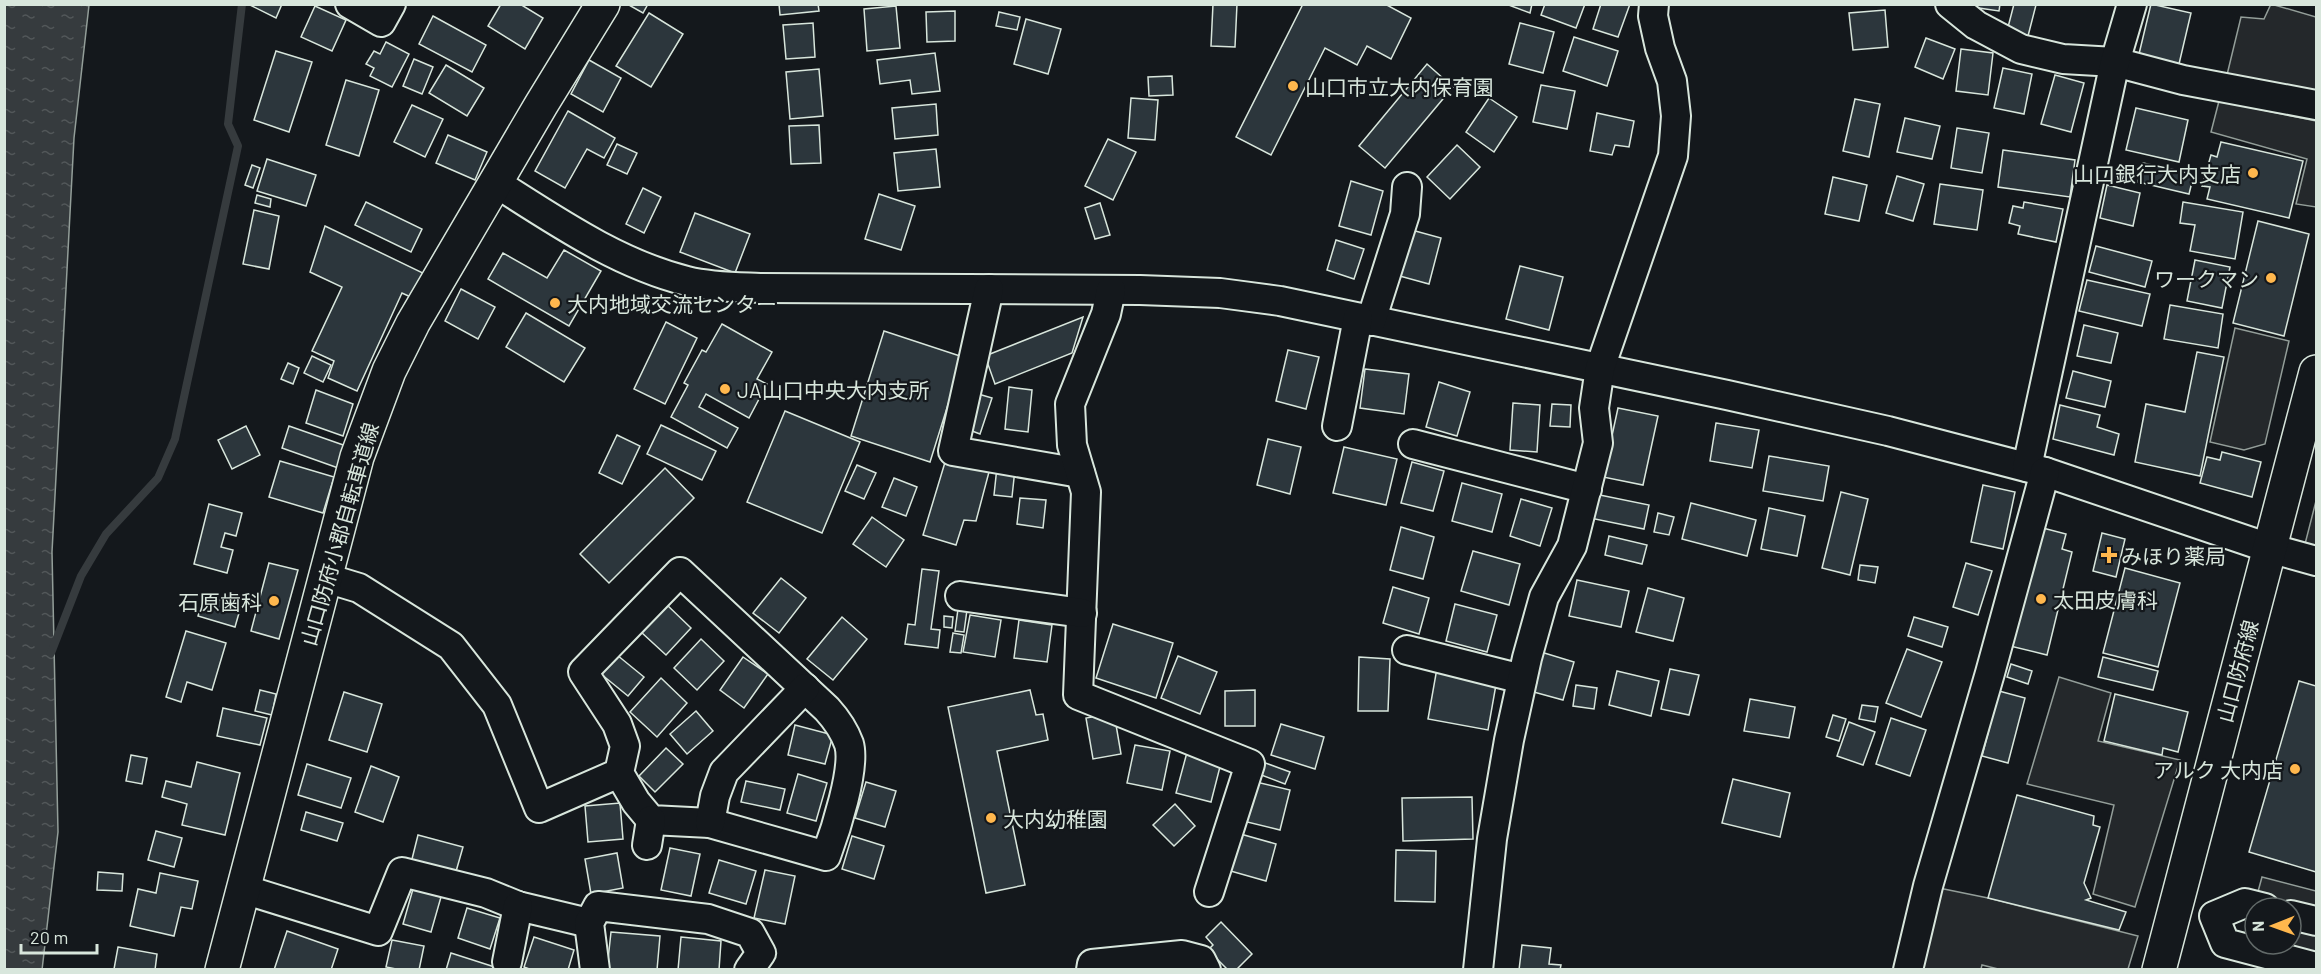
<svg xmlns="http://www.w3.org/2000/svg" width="2321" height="974" viewBox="0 0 2321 974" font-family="Barlow,'Noto Sans JP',sans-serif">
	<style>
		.parking { fill: #24282b; stroke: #939e99; stroke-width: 1.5; fill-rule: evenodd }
		.water { fill: url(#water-ripples); stroke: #939e99; stroke-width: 1.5 }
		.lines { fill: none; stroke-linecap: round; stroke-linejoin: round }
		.stream { stroke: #363b3e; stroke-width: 8 }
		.building { fill: #2c363c; stroke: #d8e6dc; stroke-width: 1.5 }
		.minor-casing { stroke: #d8e6dc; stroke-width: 32 }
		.major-casing { stroke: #d8e6dc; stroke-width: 36 }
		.minor { stroke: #14181c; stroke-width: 28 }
		.major { stroke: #14181c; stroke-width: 33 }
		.poi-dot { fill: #ffb74d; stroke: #14181c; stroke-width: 2 }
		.labels { text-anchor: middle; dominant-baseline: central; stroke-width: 4.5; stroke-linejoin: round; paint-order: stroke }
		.poi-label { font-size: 21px; fill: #d8e6dc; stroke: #14181c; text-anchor: start }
		.street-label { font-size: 21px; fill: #d8e6dc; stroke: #14181c }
	</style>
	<defs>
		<pattern id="water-ripples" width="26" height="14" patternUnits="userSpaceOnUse" patternTransform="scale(1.5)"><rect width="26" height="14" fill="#363b3e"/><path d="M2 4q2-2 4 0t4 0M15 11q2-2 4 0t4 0" fill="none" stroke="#525759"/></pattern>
	</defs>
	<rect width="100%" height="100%" fill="#14181c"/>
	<g class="parking">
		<polygon points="2271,4 2316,17 2316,96 2226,79 2241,17 2264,19"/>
		<polygon points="2219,101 2316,121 2316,207 2296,204 2307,159 2211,132"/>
		<polygon points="2235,328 2289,341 2265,444 2244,450 2210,442"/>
		<polygon points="2316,501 2316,547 2305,544"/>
		<polygon points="2059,677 2111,693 2098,741 2180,760 2135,907 2093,894 2114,805 2027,784"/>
		<path d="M 2262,877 L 2316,891 L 2316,969 L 2240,957 ZM 2255,908 L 2291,908 L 2291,944 L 2255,944 Z"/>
		<polygon points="1939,888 1988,898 2138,936 2128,969 2002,970 1982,965 1981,969 1921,970"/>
	</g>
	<polygon class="water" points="5,4 89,5 74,138 52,552 58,832 42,970 4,969"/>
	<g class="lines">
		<polyline class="stream" points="51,653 81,576 106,534 158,478 175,439 238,146 228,124 242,4"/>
	</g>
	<g class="building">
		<polygon points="248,4 282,4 276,18"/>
		<polygon points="501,4 520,4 543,18 525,49 488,26"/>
		<polygon points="627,4 648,4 643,13"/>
		<polygon points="779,4 818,4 819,11 780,15"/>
		<polygon points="1213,4 1237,4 1235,47 1211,46"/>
		<polygon points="1303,4 1385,4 1411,18 1391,59 1367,46 1357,65 1325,48 1271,155 1236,137"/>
		<polygon points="1506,4 1532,4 1530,13"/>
		<polygon points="1545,4 1585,4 1576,28 1541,15"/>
		<polygon points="1601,4 1630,4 1618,37 1593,29"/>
		<polygon points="1972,4 2000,4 1999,11 1972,7"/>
		<polygon points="2014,4 2036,5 2028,36 2007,31"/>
		<polygon points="2151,4 2191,13 2179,64 2139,54"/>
		<polygon points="315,6 346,20 332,51 301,37"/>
		<polygon points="896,6 900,48 867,51 864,9"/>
		<polygon points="1885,10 1888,47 1853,50 1849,13"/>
		<polygon points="955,11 955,41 927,42 926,12"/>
		<polygon points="999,12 1020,17 1017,30 996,26"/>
		<polygon points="649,13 683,34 651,87 616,66"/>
		<polygon points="433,16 486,45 472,72 419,44"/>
		<polygon points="1026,19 1061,29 1048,74 1014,64"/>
		<polygon points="813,23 815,57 786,59 783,25"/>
		<polygon points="1520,23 1554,32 1543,73 1509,64"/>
		<polygon points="1574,37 1618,51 1607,86 1563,71"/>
		<polygon points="1926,38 1955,49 1943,79 1915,67"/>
		<polygon points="386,42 409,54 392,87 370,76 374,68 366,64 374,51 380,54"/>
		<polygon points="1961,49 1993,53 1988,95 1956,91"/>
		<polygon points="276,51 312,62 289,132 254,120"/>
		<polygon points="935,53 940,91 912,94 910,80 880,84 877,60"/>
		<polygon points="414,59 433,67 422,94 403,86"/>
		<polygon points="589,60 621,78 603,112 571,94"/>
		<polygon points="1427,64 1453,87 1385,168 1359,146"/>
		<polygon points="446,65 484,88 467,116 429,93"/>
		<polygon points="2003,68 2032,74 2024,114 1994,108"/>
		<polygon points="819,69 823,116 790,119 786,72"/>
		<polygon points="2055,75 2084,83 2071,132 2041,124"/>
		<polygon points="1172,76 1173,95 1149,96 1148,77"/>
		<polygon points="346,80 379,90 359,156 326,145"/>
		<polygon points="1541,85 1575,91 1567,129 1533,122"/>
		<polygon points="1131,98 1158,100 1155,140 1128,138"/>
		<polygon points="1489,98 1517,117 1494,152 1466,132"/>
		<polygon points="1855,99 1880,104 1869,157 1843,151"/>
		<polygon points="936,104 938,135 895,139 892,108"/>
		<polygon points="412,105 443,119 425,157 394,142"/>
		<polygon points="2136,108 2188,120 2179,162 2126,150"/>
		<polygon points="568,111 615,138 604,158 587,149 565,188 535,171"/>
		<polygon points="1597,113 1634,121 1629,147 1615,145 1612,155 1590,151"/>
		<polygon points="1905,118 1940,126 1932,159 1897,152"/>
		<polygon points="819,125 821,163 791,164 789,126"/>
		<polygon points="1957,128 1989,133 1982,173 1951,168"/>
		<polygon points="448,135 487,152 475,180 436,163"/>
		<polygon points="1108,139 1136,152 1113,200 1085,186"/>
		<polygon points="2221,142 2303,161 2289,218 2207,199 2210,187 2202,186 2211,155 2217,157"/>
		<polygon points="617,144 637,153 627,174 607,165"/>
		<polygon points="1457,145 1480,167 1450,199 1427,177"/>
		<polygon points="936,149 940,187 898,191 894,153"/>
		<polygon points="2003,150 2075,160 2070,197 1998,187"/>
		<polygon points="267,159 316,175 306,206 257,191"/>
		<polygon points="2143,163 2194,174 2189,194 2138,182"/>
		<polygon points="252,165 260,168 253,188 245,185"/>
		<polygon points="1897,176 1924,184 1913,221 1886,213"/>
		<polygon points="1833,177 1867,185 1859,221 1825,214"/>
		<polygon points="1351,181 1383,191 1371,235 1339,226"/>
		<polygon points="1940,184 1983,190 1977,230 1934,224"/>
		<polygon points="2107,185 2140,193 2133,226 2100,218"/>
		<polygon points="643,188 661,197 644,233 626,224"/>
		<polygon points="879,194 915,206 901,250 865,239"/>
		<polygon points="257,195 271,199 270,207 255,203"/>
		<polygon points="366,202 422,229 411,252 355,225"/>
		<polygon points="2024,202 2063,209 2056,242 2018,234 2020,226 2009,223 2013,206 2023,208"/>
		<polygon points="2183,202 2243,212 2235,259 2190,251 2195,225 2180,223"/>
		<polygon points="1100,203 1110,235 1095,239 1085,208"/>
		<polygon points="254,210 279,216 269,269 243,264"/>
		<polygon points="695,213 750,234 735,273 680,252"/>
		<polygon points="2258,221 2309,234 2284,336 2233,323"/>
		<polygon points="325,226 425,274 415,299 402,293 357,391 328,378 334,361 312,351 342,287 310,272"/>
		<polygon points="1408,229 1441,238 1429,284 1396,275"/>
		<polygon points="1336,240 1364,249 1354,279 1327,270"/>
		<polygon points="2096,246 2152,261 2145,287 2089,272"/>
		<polygon points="564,250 601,271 569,326 488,279 503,253 547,278"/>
		<polygon points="2195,260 2230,267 2222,308 2187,301"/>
		<polygon points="1520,266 1563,277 1549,330 1506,319"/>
		<polygon points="2087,280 2150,294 2142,326 2079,311"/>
		<polygon points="461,289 495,307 478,339 445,321"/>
		<polygon points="2170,305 2223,314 2218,348 2164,339"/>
		<polygon points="526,313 585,348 564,382 506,347"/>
		<polygon points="1083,317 1072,353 995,384 985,356"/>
		<polygon points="666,322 697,338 665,404 634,389"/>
		<polygon points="722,324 772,352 757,379 767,384 749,418 706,394 699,407 738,428 727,448 671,417 688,385 684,383 702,350 706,352"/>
		<polygon points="2084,325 2118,333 2111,363 2077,356"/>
		<polygon points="884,331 963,357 930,462 851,436"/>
		<polygon points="1288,350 1319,357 1306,409 1276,401"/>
		<polygon points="2197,352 2224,357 2200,476 2135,462 2146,404 2185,412"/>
		<polygon points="312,356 331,365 323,382 304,373"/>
		<polygon points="288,363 299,368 293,384 281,379"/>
		<polygon points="1365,369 1409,374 1404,414 1360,408"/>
		<polygon points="2073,371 2111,381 2105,407 2066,398"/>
		<polygon points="1439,382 1470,392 1457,436 1426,427"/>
		<polygon points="1009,387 1032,390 1028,432 1005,429"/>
		<polygon points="316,390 353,404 343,436 306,423"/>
		<polygon points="975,393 992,398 980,434 964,428"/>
		<polygon points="1513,403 1540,405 1537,452 1510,450"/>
		<polygon points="1552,404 1571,405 1570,427 1550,426"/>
		<polygon points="2060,405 2100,415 2097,427 2119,434 2114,455 2053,439"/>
		<polygon points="1618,408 1658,416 1643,485 1603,477"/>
		<polygon points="785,411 860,442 822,533 747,502"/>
		<polygon points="1716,423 1759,430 1752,468 1710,461"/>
		<polygon points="661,425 716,451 702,480 647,454"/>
		<polygon points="246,426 260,455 232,469 218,440"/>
		<polygon points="289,426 349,447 341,469 282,448"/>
		<polygon points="617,435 640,446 622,484 599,473"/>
		<polygon points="1268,439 1301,447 1290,494 1257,485"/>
		<polygon points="1344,447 1397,459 1386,505 1333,493"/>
		<polygon points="2222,452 2261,462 2252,497 2200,483 2207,457 2220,460"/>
		<polygon points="1769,456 1829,466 1823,501 1763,491"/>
		<polygon points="946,459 989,472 976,521 964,520 956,545 923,535"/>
		<polygon points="280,461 334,477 323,513 269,497"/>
		<polygon points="1412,462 1444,471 1433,511 1401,503"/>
		<polygon points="857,465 876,473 864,499 845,491"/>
		<polygon points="997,467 1015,469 1012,497 994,495"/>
		<polygon points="665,468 694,498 609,583 580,554"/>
		<polygon points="894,478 917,487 906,516 882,507"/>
		<polygon points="1462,483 1502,494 1492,532 1452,521"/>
		<polygon points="1983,485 2015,492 2003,549 1971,542"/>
		<polygon points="1841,492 1868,499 1850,575 1822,568"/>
		<polygon points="1595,494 1649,505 1644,529 1590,518"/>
		<polygon points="1020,498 1046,500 1043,528 1017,524"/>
		<polygon points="1521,499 1552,508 1540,546 1510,536"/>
		<polygon points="1691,503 1756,520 1747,556 1682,539"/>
		<polygon points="209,504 242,513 236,536 225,533 221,547 233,550 227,573 194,564"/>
		<polygon points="1769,508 1805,516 1797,556 1761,549"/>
		<polygon points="1658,513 1674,517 1669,535 1654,532"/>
		<polygon points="872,517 904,540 886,567 853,544"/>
		<polygon points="1401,527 1434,537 1423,579 1390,570"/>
		<polygon points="2039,527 2066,534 2062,549 2072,552 2047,655 2010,646"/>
		<polygon points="2102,533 2125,539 2116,577 2093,571"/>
		<polygon points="1609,536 1647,545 1642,564 1605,555"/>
		<polygon points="1473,551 1520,564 1509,605 1461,591"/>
		<polygon points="269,563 298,570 279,639 251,631"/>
		<polygon points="1966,563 1992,571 1978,615 1953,607"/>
		<polygon points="1860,565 1878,567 1875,583 1858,580"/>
		<polygon points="2125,568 2180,583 2158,667 2103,653"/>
		<polygon points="922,569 939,571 931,629 940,630 938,648 905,644 908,624 915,625"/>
		<polygon points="781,578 806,598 779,633 753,613"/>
		<polygon points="1577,580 1629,591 1621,627 1569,616"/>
		<polygon points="1393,587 1429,598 1419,634 1383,623"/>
		<polygon points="1648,588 1684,598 1673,641 1636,632"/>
		<polygon points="204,595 241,606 235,627 198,616"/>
		<polygon points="666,604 691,628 666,655 641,632"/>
		<polygon points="1455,604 1497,615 1487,652 1446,641"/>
		<polygon points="958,609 967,610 964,632 955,631"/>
		<polygon points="970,615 1001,620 995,657 963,652"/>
		<polygon points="944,616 953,617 952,628 944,627"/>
		<polygon points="842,617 867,639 833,680 807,659"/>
		<polygon points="1914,617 1948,627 1942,647 1908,636"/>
		<polygon points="1019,620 1052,625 1047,662 1014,658"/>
		<polygon points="1113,624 1173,643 1156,698 1096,678"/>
		<polygon points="186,631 226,643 212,690 187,682 181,702 166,697"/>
		<polygon points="953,633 964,635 961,653 950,652"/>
		<polygon points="701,639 724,661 697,690 674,668"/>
		<polygon points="1907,649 1942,662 1921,717 1886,703"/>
		<polygon points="1541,652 1574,662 1563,700 1530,691"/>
		<polygon points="617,655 644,677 628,696 601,674"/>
		<polygon points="1178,656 1217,672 1200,714 1161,698"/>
		<polygon points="743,657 768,674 744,708 720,690"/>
		<polygon points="1359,657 1390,659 1388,711 1358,711"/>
		<polygon points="2103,657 2158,671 2153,690 2098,677"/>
		<polygon points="2011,664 2032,671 2028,684 2007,677"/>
		<polygon points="1437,668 1497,679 1488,730 1428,719"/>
		<polygon points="1670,669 1699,675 1689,715 1661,709"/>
		<polygon points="1617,671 1659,681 1651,716 1609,705"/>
		<polygon points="661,678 687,703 657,737 630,712"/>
		<polygon points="2299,681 2316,686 2316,872 2249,852"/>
		<polygon points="1576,685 1597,688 1594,709 1573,706"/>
		<polygon points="260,690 276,694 272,715 255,711"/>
		<polygon points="1030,690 1036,715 1043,714 1048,740 997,751 1025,885 986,893 948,707"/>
		<polygon points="1255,690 1255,726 1225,726 1225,691"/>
		<polygon points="1999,691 2025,698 2008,763 1982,756"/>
		<polygon points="344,692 382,704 367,752 329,740"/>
		<polygon points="2115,694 2188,712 2178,752 2163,748 2162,755 2104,741"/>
		<polygon points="1750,699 1795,707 1789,738 1744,731"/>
		<polygon points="1862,705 1878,707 1875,722 1859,719"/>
		<polygon points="223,708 267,718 260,745 217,736"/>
		<polygon points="696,711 713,731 687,754 670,734"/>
		<polygon points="1114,713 1121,754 1093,759 1086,718"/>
		<polygon points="1833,715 1846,719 1839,741 1826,737"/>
		<polygon points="1891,718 1926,730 1910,776 1876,764"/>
		<polygon points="1849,722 1875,732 1863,765 1837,756"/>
		<polygon points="1281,724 1324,737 1315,769 1271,755"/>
		<polygon points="795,725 833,735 825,764 788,755"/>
		<polygon points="1135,745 1170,751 1162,790 1127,783"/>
		<polygon points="1189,745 1223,755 1211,802 1176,793"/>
		<polygon points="666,748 683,764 655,792 639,776"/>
		<polygon points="131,755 147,758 142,784 126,781"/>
		<polygon points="1260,761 1290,772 1285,784 1256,773"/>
		<polygon points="197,762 240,773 225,835 182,825 187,804 162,797 166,781 191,787"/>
		<polygon points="307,764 351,778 341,808 298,795"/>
		<polygon points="371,766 399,777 383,822 355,812"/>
		<polygon points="798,774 827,783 816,821 787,813"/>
		<polygon points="1733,779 1790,793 1780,837 1722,823"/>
		<polygon points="746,781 785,789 780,810 741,802"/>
		<polygon points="1252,781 1290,790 1280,830 1243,821"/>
		<polygon points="866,782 896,791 885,827 855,818"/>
		<polygon points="2017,795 2094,816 2093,825 2100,827 2084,883 2091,898 2086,900 2126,912 2119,930 1988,898"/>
		<polygon points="1472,797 1473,839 1403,841 1402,798"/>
		<polygon points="620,803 623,839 588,842 585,806"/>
		<polygon points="1175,804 1195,826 1174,846 1153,825"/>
		<polygon points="306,812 343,823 337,841 301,830"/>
		<polygon points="156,831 182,838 174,867 148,860"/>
		<polygon points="1237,833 1276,844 1266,881 1227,870"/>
		<polygon points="418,835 463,847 455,875 411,863"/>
		<polygon points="852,836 884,846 874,879 842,869"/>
		<polygon points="670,848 700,854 691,896 661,890"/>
		<polygon points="1396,850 1436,851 1435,902 1395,901"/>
		<polygon points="617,853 623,888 591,894 585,859"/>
		<polygon points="719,860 756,871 746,904 709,893"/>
		<polygon points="765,870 795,876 785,924 754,918"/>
		<polygon points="98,872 123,874 122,891 97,890"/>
		<polygon points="160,873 198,881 192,909 181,907 174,936 130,926 138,889 156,893"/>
		<polygon points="413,889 441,897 431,932 403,924"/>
		<polygon points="467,908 500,918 490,949 458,938"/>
		<polygon points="1221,922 1252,954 1236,970 1228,970 1208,950 1213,945 1206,937"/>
		<polygon points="287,931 338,949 331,970 274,970"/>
		<polygon points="611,932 660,936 657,970 607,969"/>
		<polygon points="534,937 574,950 568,970 532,970 524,967"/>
		<polygon points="681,937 721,941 719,970 678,970"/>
		<polygon points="392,940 424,946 419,970 401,970 386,967"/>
		<polygon points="1522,945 1551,948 1549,964 1561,965 1560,970 1519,970"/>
		<polygon points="118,947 157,954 155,970 114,969"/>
		<polygon points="451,953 504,970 446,970"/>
	</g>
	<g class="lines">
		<g class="minor-casing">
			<g id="minor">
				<polyline points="350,4 381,22 391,4"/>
				<polyline points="1950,4 1976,25 2021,49 2063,59 2115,62 2183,80 2316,105"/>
				<path d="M 496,183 C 556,221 618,264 687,281 C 711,287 736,287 760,288 L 1140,290 L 1220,293 L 1280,301 L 1727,395 L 1888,431 L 2045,472 L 2269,548 L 2316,561"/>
				<polyline points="989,289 953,451 1080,473"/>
				<polyline points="1111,290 1106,314 1070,404 1072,445 1086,492 1078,695 1250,764 1209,892"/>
				<polyline points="1371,321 1405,214 1407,187"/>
				<polyline points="1337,426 1358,318"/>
				<polyline points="1413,444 1587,489"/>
				<polyline points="2027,467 2115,62 2132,4"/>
				<path d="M 326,578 L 359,588 L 451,646 L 497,705 L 539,808 L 619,773 L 636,802 L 651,820 L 710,823 L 826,856 C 835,832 856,768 849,744 C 844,730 837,720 827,709 L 680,572 L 583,672 L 617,724 L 625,746 L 619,773"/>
				<polyline points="960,596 1082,613"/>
				<polyline points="1407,650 1522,679"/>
				<polyline points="710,823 715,796 724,772 805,688"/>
				<polyline points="647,845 651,820"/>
				<polyline points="243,889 378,931 402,872 486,893 518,906 589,923"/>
				<polyline points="2265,908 2245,903 2214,916 2225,943 2316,967"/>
				<polyline points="2291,915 2316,921"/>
				<polyline points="507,962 518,906"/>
				<polyline points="595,970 589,923 598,906 708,919 750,933 761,953 749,970"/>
				<polyline points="1091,970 1092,964 1182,955 1201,960 1206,970"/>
				<polyline points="1478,970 1492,839 1509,740 1527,658 1544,597 1572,546 1598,443 1594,408 1600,368 1673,156 1676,116 1672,81 1660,48 1653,16 1654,4"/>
				<polyline points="1908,970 1928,886 1990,673 2045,472"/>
			</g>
		</g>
		<g class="major-casing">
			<g id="major">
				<polyline points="222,970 357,457 389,371 413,323 541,105 603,4"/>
				<polyline points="2159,970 2316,372"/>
			</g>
		</g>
		<use href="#minor" class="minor"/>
		<use href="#major" class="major"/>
	</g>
	<g class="poi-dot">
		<circle cx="1293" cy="86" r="6"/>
		<circle cx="2253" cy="173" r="6"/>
		<circle cx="2271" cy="278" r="6"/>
		<circle cx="555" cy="303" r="6"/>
		<circle cx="725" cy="389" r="6"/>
		<path d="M2106 546h6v6h6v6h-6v6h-6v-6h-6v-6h6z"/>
		<circle cx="2041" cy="599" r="6"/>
		<circle cx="274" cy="601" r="6"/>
		<circle cx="2295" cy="769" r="6"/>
		<circle cx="991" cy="818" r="6"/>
	</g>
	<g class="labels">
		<g class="poi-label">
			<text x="1305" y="86">山口市立大内保育園</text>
			<text x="2241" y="173" text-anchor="end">山口銀行大内支店</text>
			<text x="2259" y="278" text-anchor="end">ワークマン</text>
			<text x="567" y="303">大内地域交流センター</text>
			<text x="737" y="389">JA山口中央大内支所</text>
			<text x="2121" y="555">みほり薬局</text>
			<text x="2053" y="599">太田皮膚科</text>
			<text x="262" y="601" text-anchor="end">石原歯科</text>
			<text x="2283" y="769" text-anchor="end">アルク 大内店</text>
			<text x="1003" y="818">大内幼稚園</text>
		</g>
		<g class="street-label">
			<text transform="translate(339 534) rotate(-74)">山口防府小郡自転車道線</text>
			<text transform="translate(2237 671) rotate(-75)">山口防府線</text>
		</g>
	</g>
	<rect width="2321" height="974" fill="none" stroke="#d8e6dc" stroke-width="12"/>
	<g transform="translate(2273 926) rotate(269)"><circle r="28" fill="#14181c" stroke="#626a69" stroke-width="1.5"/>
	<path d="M0-4.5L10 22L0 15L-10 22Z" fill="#ffb74d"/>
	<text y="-9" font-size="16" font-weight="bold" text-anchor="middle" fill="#d8e6dc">N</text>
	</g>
	<path d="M21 944v9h76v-9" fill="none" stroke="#d8e6dc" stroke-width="3"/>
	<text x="30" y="944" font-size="18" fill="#d8e6dc" stroke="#14181c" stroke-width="4.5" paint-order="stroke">20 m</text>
</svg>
